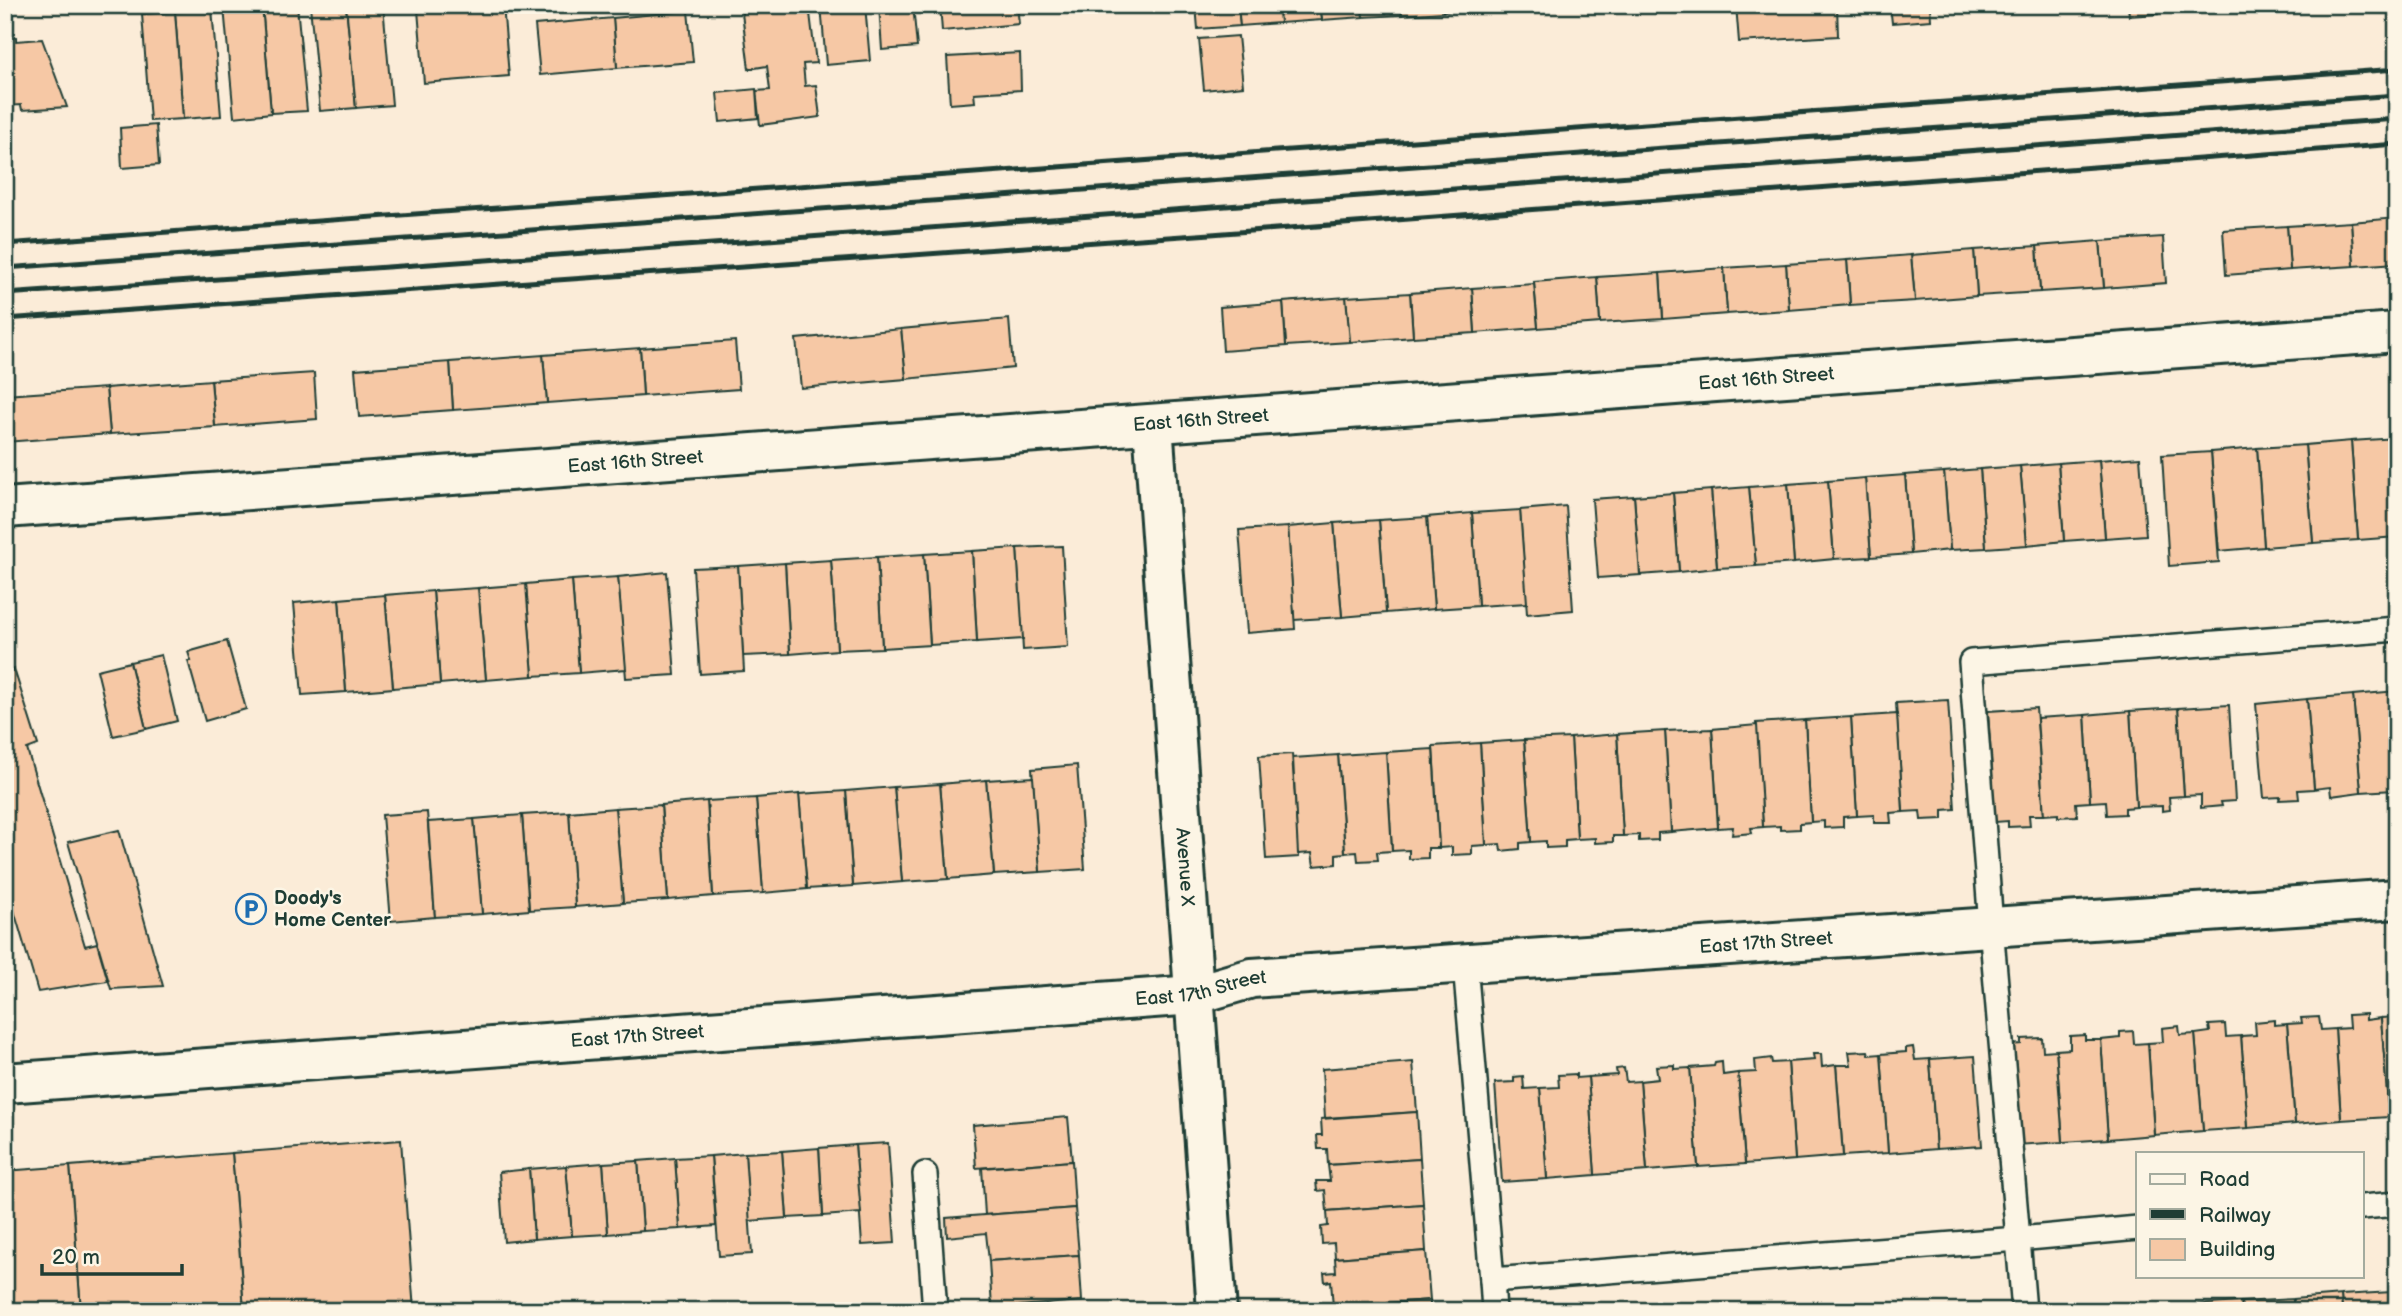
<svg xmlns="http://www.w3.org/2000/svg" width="2402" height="1316" viewBox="0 0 2402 1316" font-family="'Balsamiq Sans',sans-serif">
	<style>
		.building { fill: #f6c8a5; stroke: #1f3d34; stroke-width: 2 }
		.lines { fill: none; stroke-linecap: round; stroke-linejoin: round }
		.service-casing { stroke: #1f3d34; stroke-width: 28 }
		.minor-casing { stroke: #1f3d34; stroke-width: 44 }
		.service { stroke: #fcf5e5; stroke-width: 23 }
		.minor { stroke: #fcf5e5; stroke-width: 38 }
		.rail { stroke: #1f3d34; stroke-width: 5 }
		.labels { text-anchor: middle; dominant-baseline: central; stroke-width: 5; stroke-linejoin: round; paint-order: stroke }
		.street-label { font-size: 19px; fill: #1f3d34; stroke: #fcf5e5 }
		.poi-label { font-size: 19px; font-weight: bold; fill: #1f3d34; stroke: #fcf5e5; text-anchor: start }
	</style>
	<rect width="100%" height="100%" fill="#fbecd8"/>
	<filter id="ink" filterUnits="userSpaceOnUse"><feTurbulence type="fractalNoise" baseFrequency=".0143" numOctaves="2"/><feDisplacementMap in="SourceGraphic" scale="14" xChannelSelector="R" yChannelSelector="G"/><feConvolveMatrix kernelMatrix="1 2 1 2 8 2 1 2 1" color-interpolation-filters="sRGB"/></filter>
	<g filter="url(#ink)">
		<g class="building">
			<polygon points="262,5 297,5 307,111 271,113"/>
			<polygon points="262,5 271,113 234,117 224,7"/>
			<polygon points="310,5 346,5 356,108 320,111"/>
			<polygon points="346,5 383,5 392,105 356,108"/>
			<polygon points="466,5 503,5 509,76 424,83 418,10"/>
			<polygon points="741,5 809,5 816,63 803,64 805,86 816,85 820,117 760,125 756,91 770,90 767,66 749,69"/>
			<polygon points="821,5 865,5 870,61 826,65"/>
			<polygon points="879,5 913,5 917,47 882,50"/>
			<polygon points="940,5 1017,5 1019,24 942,31"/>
			<polygon points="1196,5 1238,5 1240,26 1198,29"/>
			<polygon points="1238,5 1279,5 1280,23 1240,26"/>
			<polygon points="1279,5 1321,5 1322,20 1280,23"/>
			<polygon points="1321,5 1362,5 1363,17 1322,20"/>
			<polygon points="1362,5 1401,5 1402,15 1363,17"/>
			<polygon points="1401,5 1443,5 1443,12 1402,15"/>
			<polygon points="1443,5 1483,5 1484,8 1443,12"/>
			<polygon points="1736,5 1837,5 1838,36 1739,42"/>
			<polygon points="1890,5 1930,5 1931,20 1892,23"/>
			<polygon points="2128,5 2157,5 2158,14 2129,16"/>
			<polygon points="2212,5 2247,5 2247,10 2212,11"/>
			<polygon points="212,9 221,116 183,119 175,12"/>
			<polygon points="688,11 693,62 617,68 613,18"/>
			<polygon points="175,12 183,119 150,121 142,14"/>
			<polygon points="613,18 617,68 540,75 535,25"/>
			<polygon points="1238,36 1243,86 1204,90 1199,39"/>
			<polygon points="16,37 16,41 42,39 67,107 22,110 21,105 5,106 5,38"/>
			<polygon points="1020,53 1021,90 974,93 975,102 950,104 947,57"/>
			<polygon points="756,89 758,118 720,122 717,93"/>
			<polygon points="156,125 159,165 122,168 120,128"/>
			<polygon points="2397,218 2397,263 2354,266 2351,222"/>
			<polygon points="2351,222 2354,266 2290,270 2287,226"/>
			<polygon points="2287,226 2290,270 2226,275 2223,230"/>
			<polygon points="2163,237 2166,283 2104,288 2100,241"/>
			<polygon points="2100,241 2104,288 2040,292 2037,246"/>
			<polygon points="2037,246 2040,292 1977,296 1974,250"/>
			<polygon points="1974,250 1977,296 1915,301 1911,255"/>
			<polygon points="1911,255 1915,301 1850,305 1847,260"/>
			<polygon points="1847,260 1850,305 1789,310 1786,264"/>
			<polygon points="1786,264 1789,310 1727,314 1724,268"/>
			<polygon points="1724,268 1727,314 1663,319 1660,273"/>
			<polygon points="1660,273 1663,319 1600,323 1597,277"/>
			<polygon points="1597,277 1600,323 1538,328 1534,282"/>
			<polygon points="1534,284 1538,328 1475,333 1472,288"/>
			<polygon points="1472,288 1475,333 1413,337 1410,293"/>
			<polygon points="1410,293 1413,337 1350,342 1346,297"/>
			<polygon points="1346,297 1350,342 1286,346 1283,302"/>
			<polygon points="1283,302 1286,346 1223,351 1220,307"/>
			<polygon points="1009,319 1013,368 906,379 901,329"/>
			<polygon points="901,329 906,379 801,388 796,339"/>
			<polygon points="735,341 739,389 643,396 640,348"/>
			<polygon points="640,348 643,396 547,403 543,355"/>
			<polygon points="543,355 547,403 453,410 450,362"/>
			<polygon points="450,362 453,410 359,417 355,369"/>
			<polygon points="314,373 317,419 215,427 211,380"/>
			<polygon points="211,380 215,427 110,434 106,388"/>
			<polygon points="106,388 110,434 5,442 5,395"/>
			<polygon points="2397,438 2397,537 2358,540 2351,441"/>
			<polygon points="2351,441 2358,540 2313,543 2305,445"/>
			<polygon points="2305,445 2313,543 2264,547 2257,448"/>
			<polygon points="2257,448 2264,547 2219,551 2211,452"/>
			<polygon points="2211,452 2219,562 2169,566 2162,455"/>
			<polygon points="2140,457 2146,535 2105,538 2099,460"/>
			<polygon points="2099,460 2105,538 2064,541 2058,463"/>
			<polygon points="2058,463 2064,541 2027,545 2020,466"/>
			<polygon points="2020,466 2027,545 1986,548 1980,469"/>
			<polygon points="1980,469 1986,548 1950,550 1944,472"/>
			<polygon points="1944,472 1950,550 1911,554 1905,475"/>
			<polygon points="1905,475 1911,554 1871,557 1865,478"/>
			<polygon points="1865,478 1871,557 1834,559 1828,481"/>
			<polygon points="1828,481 1834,559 1794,563 1788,484"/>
			<polygon points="1788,484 1794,563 1756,566 1749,487"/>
			<polygon points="1749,487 1756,566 1717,568 1711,490"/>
			<polygon points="1711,490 1717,568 1679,572 1673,493"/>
			<polygon points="1673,493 1679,572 1640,575 1634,496"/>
			<polygon points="1634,496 1640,575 1598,578 1592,499"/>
			<polygon points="1566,506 1573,610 1527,614 1520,510"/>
			<polygon points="1520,510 1527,603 1478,606 1472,513"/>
			<polygon points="1472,513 1478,606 1434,609 1427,517"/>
			<polygon points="1427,517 1434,609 1386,613 1379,520"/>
			<polygon points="1379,520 1386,613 1342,617 1334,523"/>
			<polygon points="1334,523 1342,617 1294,620 1288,527"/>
			<polygon points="1288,527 1295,629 1247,633 1239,530"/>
			<polygon points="1062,546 1068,647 1023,650 1017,548"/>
			<polygon points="1017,548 1023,639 977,642 972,551"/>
			<polygon points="972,551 977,642 930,645 924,554"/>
			<polygon points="924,554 930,645 882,648 877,557"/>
			<polygon points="877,557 882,648 837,650 831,560"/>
			<polygon points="831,560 837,650 790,654 785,563"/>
			<polygon points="785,563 790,654 743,656 738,566"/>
			<polygon points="738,566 744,671 700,674 693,568"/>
			<polygon points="667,572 675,675 626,678 618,577"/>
			<polygon points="618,577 626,669 579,673 572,580"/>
			<polygon points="572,580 579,673 533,676 526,584"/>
			<polygon points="526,584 533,676 486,680 478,588"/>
			<polygon points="478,588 486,680 440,684 433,591"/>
			<polygon points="433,591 440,684 393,688 385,595"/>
			<polygon points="385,595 393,688 346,692 339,599"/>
			<polygon points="339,599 346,692 302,695 294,603"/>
			<polygon points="227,641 246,709 205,721 188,661 191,661 188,652"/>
			<polygon points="161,655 177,721 146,729 130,662"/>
			<polygon points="130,662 146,729 113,736 97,670"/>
			<polygon points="14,669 38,745 27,749 85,946 97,943 108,981 38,992 5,880 5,671"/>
			<polygon points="2397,691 2397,783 2393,783 2394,790 2361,792 2353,695"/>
			<polygon points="2353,695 2361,792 2331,796 2330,787 2314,789 2307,699"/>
			<polygon points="2307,699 2314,789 2298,790 2299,799 2279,800 2280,797 2264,798 2256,704"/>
			<polygon points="1948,700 1955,809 1943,810 1943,819 1921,820 1920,811 1903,812 1896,703"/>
			<polygon points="2229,705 2235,801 2221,802 2222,806 2201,808 2201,795 2184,796 2178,708"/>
			<polygon points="2036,708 2044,815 2029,815 2030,826 2008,827 2008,821 1995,822 1988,711"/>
			<polygon points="2178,708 2184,796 2169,797 2170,810 2162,811 2162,806 2136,807 2130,711"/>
			<polygon points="2130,711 2136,807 2125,808 2125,814 2107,815 2106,801 2090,802 2085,715"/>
			<polygon points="1897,714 1903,812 1890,813 1891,823 1874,823 1874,815 1857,816 1851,717"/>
			<polygon points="2085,715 2090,802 2076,803 2077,816 2058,817 2058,814 2044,815 2037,718"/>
			<polygon points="1851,717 1857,816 1843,817 1843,827 1824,828 1824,821 1811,822 1805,720"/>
			<polygon points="1805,720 1811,822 1800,823 1800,829 1780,830 1780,826 1763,827 1756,723"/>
			<polygon points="1757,725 1763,827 1751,828 1752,833 1732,835 1733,827 1718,828 1712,729"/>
			<polygon points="1712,729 1718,828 1671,832 1665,731"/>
			<polygon points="1665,731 1671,832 1658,833 1658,840 1639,841 1639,835 1623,836 1617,734"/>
			<polygon points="1617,734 1623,836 1613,836 1613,842 1595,843 1595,838 1577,839 1571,738"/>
			<polygon points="1571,738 1577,839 1565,840 1565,847 1546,848 1546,841 1531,842 1524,740"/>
			<polygon points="1524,740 1531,842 1520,843 1520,849 1501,851 1500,844 1486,845 1480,743"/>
			<polygon points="1480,743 1486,845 1472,846 1472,854 1452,855 1452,847 1439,848 1433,746"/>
			<polygon points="1433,749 1439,848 1428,848 1428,858 1409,859 1409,850 1392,851 1386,752"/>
			<polygon points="1386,752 1392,851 1377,852 1378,860 1358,861 1357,852 1345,853 1338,755"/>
			<polygon points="1292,754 1299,857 1266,859 1259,756"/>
			<polygon points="1338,755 1345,853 1336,854 1336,864 1314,866 1312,853 1298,854 1293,758"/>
			<polygon points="1077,765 1085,869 1040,872 1032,769"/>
			<polygon points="1033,777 1040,872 994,875 986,780"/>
			<polygon points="986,780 994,875 948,879 940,784"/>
			<polygon points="940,784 948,879 902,882 894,787"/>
			<polygon points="894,787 902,882 853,886 846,791"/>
			<polygon points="846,791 853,886 807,889 799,794"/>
			<polygon points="799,794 807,889 763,893 756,798"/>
			<polygon points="756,798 763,893 713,896 707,801"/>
			<polygon points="707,801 713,896 668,900 661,805"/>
			<polygon points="661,805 668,900 623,903 615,808"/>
			<polygon points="615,808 623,903 575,907 569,812"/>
			<polygon points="427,812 435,917 391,921 382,815"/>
			<polygon points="569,812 575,907 529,910 522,815"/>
			<polygon points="522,815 529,910 482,914 474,819"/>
			<polygon points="474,819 482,914 435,917 428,822"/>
			<polygon points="119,830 163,986 111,989 68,842"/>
			<polygon points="2366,1014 2366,1020 2381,1018 2389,1117 2341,1120 2335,1029 2349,1028 2348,1015"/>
			<polygon points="2319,1017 2321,1030 2335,1029 2341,1120 2295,1124 2287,1024 2302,1023 2301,1018"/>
			<polygon points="2397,1017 2397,1116 2389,1117 2381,1018"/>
			<polygon points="2274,1020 2274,1025 2287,1024 2295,1124 2248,1128 2241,1036 2256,1035 2255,1022"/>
			<polygon points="2225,1024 2226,1037 2241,1036 2248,1128 2203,1131 2195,1034 2210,1032 2209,1025"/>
			<polygon points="2179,1026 2180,1035 2195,1034 2203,1131 2154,1135 2148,1043 2163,1042 2162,1028"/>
			<polygon points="2133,1031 2134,1044 2148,1043 2154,1135 2108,1139 2101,1040 2120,1038 2120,1032"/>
			<polygon points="2085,1035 2085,1040 2101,1040 2108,1139 2063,1142 2056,1050 2070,1049 2070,1036"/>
			<polygon points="2042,1038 2043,1051 2056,1050 2063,1142 2017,1145 2010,1045 2021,1044 2021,1039"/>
			<polygon points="1913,1047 1915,1060 1930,1059 1936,1149 1888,1153 1881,1054 1906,1052 1906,1048"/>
			<polygon points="1868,1051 1869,1055 1881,1054 1888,1153 1843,1156 1836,1065 1851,1065 1849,1052"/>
			<polygon points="1813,1054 1821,1054 1822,1067 1836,1065 1843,1156 1795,1160 1788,1062 1814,1060"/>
			<polygon points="1975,1056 1982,1146 1936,1149 1930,1059"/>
			<polygon points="1771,1058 1772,1063 1788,1062 1795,1160 1745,1164 1738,1073 1756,1072 1755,1060"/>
			<polygon points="1413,1062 1417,1112 1325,1118 1322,1069"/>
			<polygon points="1722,1062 1723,1075 1738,1073 1745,1164 1698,1167 1690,1068 1714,1066 1715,1063"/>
			<polygon points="1674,1065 1674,1069 1690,1068 1698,1167 1647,1171 1640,1081 1658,1079 1656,1066"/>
			<polygon points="1624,1068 1626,1082 1640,1081 1647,1171 1595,1175 1588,1077 1617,1075 1616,1069"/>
			<polygon points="1576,1074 1576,1078 1588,1077 1595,1175 1547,1179 1540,1088 1559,1087 1558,1075"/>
			<polygon points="1523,1076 1524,1089 1540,1088 1547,1179 1502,1182 1495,1083 1514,1082 1514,1077"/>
			<polygon points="1417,1112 1420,1159 1328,1165 1327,1149 1318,1149 1317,1135 1322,1135 1321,1119"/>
			<polygon points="1068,1117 1072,1161 976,1168 973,1125"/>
			<polygon points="401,1140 414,1311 244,1311 232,1153"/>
			<polygon points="888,1143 895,1243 862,1245 855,1145"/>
			<polygon points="855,1145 861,1213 823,1216 819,1148"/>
			<polygon points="819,1148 823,1216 787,1218 782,1151"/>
			<polygon points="782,1151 787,1218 749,1221 745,1153"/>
			<polygon points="232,1153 244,1311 81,1311 70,1166"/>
			<polygon points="745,1153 752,1254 719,1256 711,1156"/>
			<polygon points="711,1156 716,1226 680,1229 675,1158"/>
			<polygon points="675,1158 680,1229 643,1231 638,1161"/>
			<polygon points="1420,1159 1423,1204 1327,1211 1325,1190 1317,1191 1316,1181 1330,1181 1328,1165"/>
			<polygon points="638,1161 643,1231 608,1234 603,1163"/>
			<polygon points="1072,1161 1075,1208 985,1215 982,1168"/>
			<polygon points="603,1163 608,1234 572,1236 566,1166"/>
			<polygon points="70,1166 81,1311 5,1311 5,1171"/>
			<polygon points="566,1166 572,1236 534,1239 529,1169"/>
			<polygon points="529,1169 534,1239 504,1242 499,1172"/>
			<polygon points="1423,1204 1426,1251 1335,1258 1334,1243 1322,1244 1321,1227 1328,1226 1327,1211"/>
			<polygon points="1075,1208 1079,1255 989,1261 986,1233 947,1237 946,1218"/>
			<polygon points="1426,1251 1430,1300 1333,1307 1331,1281 1325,1282 1324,1273 1336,1272 1335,1258"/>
			<polygon points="1079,1255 1082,1301 992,1308 989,1261"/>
			<polygon points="2392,1292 2394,1311 2342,1311 2341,1295"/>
			<polygon points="2341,1295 2342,1311 2293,1311 2293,1299"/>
			<polygon points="2293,1299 2293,1311 2242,1311 2241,1302"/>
			<polygon points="1430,1300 1430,1311 1333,1311 1333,1307"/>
			<polygon points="2241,1302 2242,1311 2193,1311 2193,1305"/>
			<polygon points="2193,1305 2193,1311 2144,1311 2144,1309"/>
		</g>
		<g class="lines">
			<g class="service-casing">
				<g id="service">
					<polyline points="1465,964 1492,1280 2018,1239 1991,926 1971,662 2397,629"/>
					<polyline points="925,1174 935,1311"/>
					<polyline points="2362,1207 2397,1204"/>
					<polyline points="1492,1280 1494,1311"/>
					<polyline points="2024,1311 2018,1239 2138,1228"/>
				</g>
			</g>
			<g class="minor-casing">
				<g id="minor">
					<path id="s1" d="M 1153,424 L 1217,1311"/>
					<path id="s2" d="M 5,508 L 2397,332"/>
					<path id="s3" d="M 5,1083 L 1194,995 L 1252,978 L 2397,899"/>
				</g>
			</g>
			<use href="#service" class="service"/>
			<use href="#minor" class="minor"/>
			<g class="rail">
				<polyline points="5,244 2397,69"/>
				<polyline points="5,268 2397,95"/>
				<polyline points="5,294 755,241 2397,119"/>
				<polyline points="5,319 1211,234 2397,144"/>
			</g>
		</g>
	</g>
	<defs>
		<g id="parking-ring" transform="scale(1.575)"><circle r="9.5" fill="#fcf5e5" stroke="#1f6fb2" stroke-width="1.5"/><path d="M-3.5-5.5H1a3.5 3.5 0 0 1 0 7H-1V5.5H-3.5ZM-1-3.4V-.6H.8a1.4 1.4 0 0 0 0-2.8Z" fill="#1f6fb2"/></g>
	</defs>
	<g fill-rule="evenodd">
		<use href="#parking-ring" x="251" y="909"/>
	</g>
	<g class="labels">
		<g class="street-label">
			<text stroke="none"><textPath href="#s2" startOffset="1766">East 16th Street</textPath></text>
			<text stroke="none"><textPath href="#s2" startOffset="1199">East 16th Street</textPath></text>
			<text stroke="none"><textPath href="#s2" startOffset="632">East 16th Street</textPath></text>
			<text stroke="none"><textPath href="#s1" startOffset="444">Avenue X</textPath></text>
			<text stroke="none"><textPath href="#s3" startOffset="1768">East 17th Street</textPath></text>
			<text stroke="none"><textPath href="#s3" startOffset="1200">East 17th Street</textPath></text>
			<text stroke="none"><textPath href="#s3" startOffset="634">East 17th Street</textPath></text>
		</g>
		<g class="poi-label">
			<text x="274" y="898">Doody's<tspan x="274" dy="22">Home Center</tspan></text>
		</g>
	</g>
	<rect width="2402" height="1316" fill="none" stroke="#fcf5e5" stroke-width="28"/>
	<rect x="14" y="14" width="2374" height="1288" fill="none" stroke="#1f3d34" stroke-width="2.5" filter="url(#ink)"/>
	<rect x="2136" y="1152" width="228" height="126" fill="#fcf5e5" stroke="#a4ab9e" stroke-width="2"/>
	<rect x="2150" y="1174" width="35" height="10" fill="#fcf5e5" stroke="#a4ab9e" stroke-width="2"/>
	<text x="2199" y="1186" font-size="21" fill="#1f3d34">Road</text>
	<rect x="2150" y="1209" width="35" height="10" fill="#1f3d34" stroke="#a4ab9e" stroke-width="2"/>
	<text x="2199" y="1222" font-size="21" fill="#1f3d34">Railway</text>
	<rect x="2150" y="1239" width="35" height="21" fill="#f6c8a5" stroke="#a4ab9e" stroke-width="2"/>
	<text x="2199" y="1256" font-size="21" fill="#1f3d34">Building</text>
	<path d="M42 1264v10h140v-10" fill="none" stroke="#1f3d34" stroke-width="3.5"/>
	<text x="52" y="1264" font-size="21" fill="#1f3d34" stroke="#fcf5e5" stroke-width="5" paint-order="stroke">20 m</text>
</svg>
